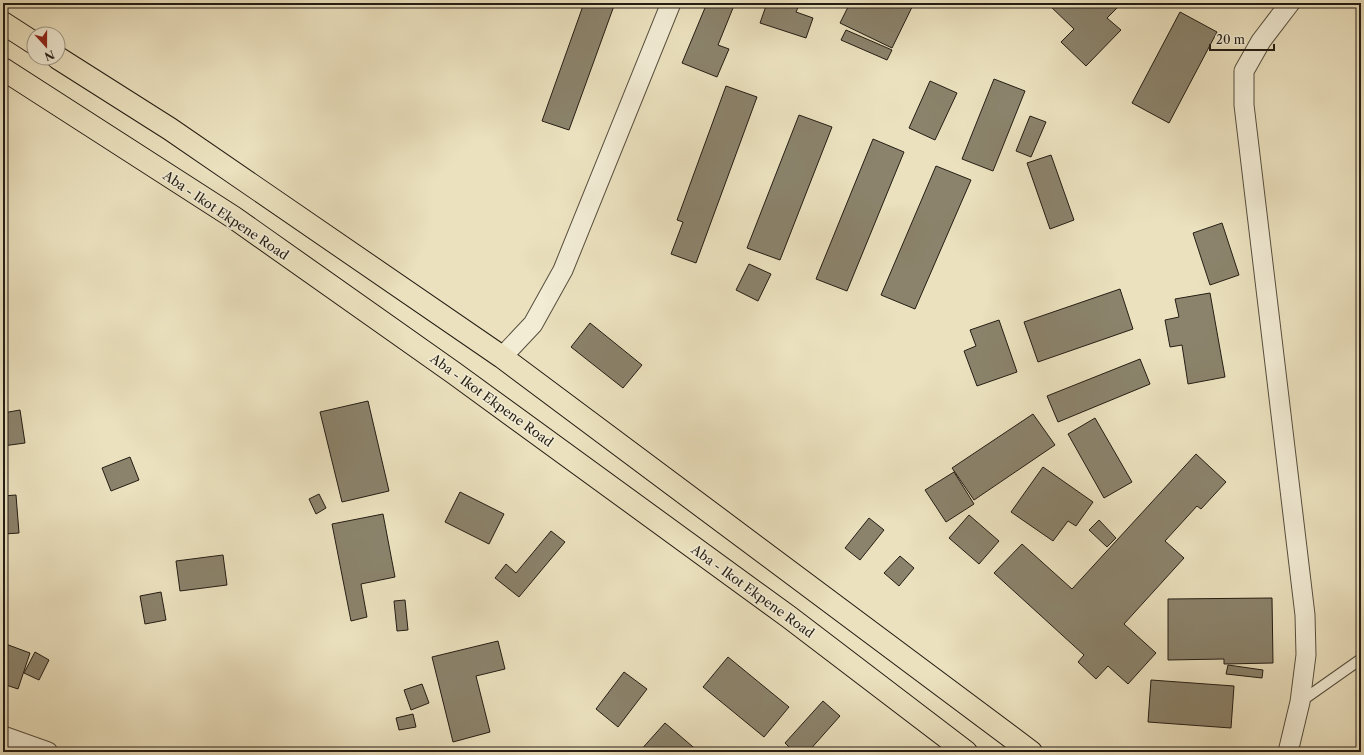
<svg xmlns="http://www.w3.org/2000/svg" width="1364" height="755" viewBox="0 0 1364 755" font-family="'Libre Caslon Text',serif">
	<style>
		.building { fill: #8b836c; stroke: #241d14 }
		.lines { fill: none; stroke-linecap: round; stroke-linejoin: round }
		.service-casing { stroke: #564e3e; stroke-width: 12 }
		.minor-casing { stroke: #564e3e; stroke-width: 21 }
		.trunk-casing { stroke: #241d14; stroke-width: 24 }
		.service { stroke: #f2ecd5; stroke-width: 10 }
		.minor { stroke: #f2ecd5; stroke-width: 19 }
		.trunk { stroke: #ebe1be; stroke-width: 22 }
		.labels { text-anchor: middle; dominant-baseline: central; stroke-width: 3; stroke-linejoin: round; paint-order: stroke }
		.street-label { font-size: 13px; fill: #241d14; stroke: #f2ecd5 }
	</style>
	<rect width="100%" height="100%" fill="#ebe1be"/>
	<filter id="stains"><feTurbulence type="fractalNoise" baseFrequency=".005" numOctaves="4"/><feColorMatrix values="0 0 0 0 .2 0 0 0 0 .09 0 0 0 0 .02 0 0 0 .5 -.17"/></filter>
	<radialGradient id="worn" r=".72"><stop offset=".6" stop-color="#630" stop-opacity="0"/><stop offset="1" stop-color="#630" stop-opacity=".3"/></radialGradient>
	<g class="building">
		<polygon points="584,3 615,3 569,130 542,121"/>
		<polygon points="707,3 735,3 718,45 729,49 717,77 682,63"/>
		<polygon points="767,3 800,3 796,12 813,18 806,38 760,23"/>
		<polygon points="850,3 914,3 892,48 840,23"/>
		<polygon points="1047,3 1122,3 1107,18 1121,30 1086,66 1061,42 1074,29"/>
		<polygon points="1180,12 1217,32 1169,123 1132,103"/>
		<polygon points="846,30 892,50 887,60 841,40"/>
		<polygon points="994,79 1025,91 993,171 962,159"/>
		<polygon points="930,81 957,93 935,140 909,128"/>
		<polygon points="726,86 757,97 696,263 671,254 683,222 677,220"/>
		<polygon points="799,115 832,127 780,260 747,248"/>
		<polygon points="1030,116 1046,122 1031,157 1016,151"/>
		<polygon points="873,139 904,152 847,291 816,279"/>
		<polygon points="1051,155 1074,220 1050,229 1027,163"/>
		<polygon points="936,166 971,180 915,309 881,295"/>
		<polygon points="1222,223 1239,275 1210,285 1193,233"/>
		<polygon points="749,264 771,274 758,301 736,290"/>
		<polygon points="1120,289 1133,329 1038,362 1024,322"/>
		<polygon points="1210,293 1225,377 1188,384 1182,345 1170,347 1165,320 1179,317 1175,299"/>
		<polygon points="999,320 1017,372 977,386 964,351 976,346 970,330"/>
		<polygon points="590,323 642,365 623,388 571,347"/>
		<polygon points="1140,359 1150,384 1058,422 1047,396"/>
		<polygon points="368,401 389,491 342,502 320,412"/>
		<polygon points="20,410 25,443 3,446 3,413"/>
		<polygon points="1033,414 1055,445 974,500 952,468"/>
		<polygon points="1095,418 1132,482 1104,498 1068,434"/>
		<polygon points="1196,454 1226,482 1201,509 1197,506 1165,541 1184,558 1124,624 1156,653 1128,684 1108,666 1096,679 1078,662 1084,655 994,573 1022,544 1072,589"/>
		<polygon points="130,457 139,480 111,491 102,468"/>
		<polygon points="1043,467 1093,502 1076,526 1068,521 1053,541 1011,512"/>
		<polygon points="954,472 974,504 946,522 925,490"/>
		<polygon points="460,492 504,514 489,544 445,522"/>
		<polygon points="319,494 326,508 316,514 309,499"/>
		<polygon points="16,495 19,533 4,534 3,496"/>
		<polygon points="383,514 395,577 361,584 367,617 351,621 332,524"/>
		<polygon points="969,515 999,541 979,564 949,538"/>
		<polygon points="869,518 884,530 860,560 845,548"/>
		<polygon points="1099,520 1116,538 1107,547 1089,530"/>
		<polygon points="551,531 565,542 519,597 495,578 506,564 516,573"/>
		<polygon points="223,555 227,585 180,591 176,561"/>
		<polygon points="900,556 914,568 899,586 884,573"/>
		<polygon points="161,592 166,620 145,624 140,596"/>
		<polygon points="1272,598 1273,663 1224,664 1224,659 1168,660 1168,599"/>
		<polygon points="405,600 408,630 397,631 394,601"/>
		<polygon points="498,641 505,669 476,676 490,732 453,742 432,657"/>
		<polygon points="3,643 30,653 18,689 3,684"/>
		<polygon points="35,652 49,660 39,680 24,673"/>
		<polygon points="728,657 789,707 764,737 703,687"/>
		<polygon points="1228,665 1263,670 1262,678 1226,674"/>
		<polygon points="624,672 647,689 618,727 596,709"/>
		<polygon points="1151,680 1234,686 1231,728 1148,722"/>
		<polygon points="422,684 429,703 411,710 404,690"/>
		<polygon points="823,701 840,716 808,752 794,752 785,743"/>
		<polygon points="413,714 416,727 399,730 396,718"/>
		<polygon points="665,723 699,752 639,752"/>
	</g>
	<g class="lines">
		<g class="service-casing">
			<polyline id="service" points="1300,702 1361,659"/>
		</g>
		<g class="minor-casing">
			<g id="minor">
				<polyline points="502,357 533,324 563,270 671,3"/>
				<polyline points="3,736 48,752"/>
				<polyline points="1288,752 1300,702 1306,655 1305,615 1244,105 1244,71 1261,41 1290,3"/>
			</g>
		</g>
		<g class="trunk-casing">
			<g id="trunk">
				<polyline points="3,23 34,43"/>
				<polyline points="58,58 170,129 502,357 1031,752"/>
				<polyline points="3,69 233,217 454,373 789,617 966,752"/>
			</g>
		</g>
		<use href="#service" class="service"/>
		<use href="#minor" class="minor"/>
		<use href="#trunk" class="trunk"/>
	</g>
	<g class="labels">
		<g class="street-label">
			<text transform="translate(226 215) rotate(34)">Aba - Ikot Ekpene Road</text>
			<text transform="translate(492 400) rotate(36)">Aba - Ikot Ekpene Road</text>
			<text transform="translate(753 591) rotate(36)">Aba - Ikot Ekpene Road</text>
		</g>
	</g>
	<rect width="1364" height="755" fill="none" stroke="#ebe1be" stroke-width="16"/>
	<rect x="4" y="4" width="1356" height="747" fill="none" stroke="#241d14" stroke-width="2"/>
	<rect x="8" y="8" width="1348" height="739" fill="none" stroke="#241d14"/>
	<g transform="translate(46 46) rotate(159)"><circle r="19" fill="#f2ecd5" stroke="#a09988"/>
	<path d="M0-3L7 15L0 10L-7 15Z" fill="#8f2418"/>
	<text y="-6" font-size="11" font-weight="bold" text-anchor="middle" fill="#241d14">N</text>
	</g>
	<path d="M1210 44v6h64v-6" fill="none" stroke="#241d14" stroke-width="2"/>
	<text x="1216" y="44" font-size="12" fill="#241d14" stroke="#f2ecd5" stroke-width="3" paint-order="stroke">20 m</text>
	<rect width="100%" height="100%" filter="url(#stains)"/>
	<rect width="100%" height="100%" fill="url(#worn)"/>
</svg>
